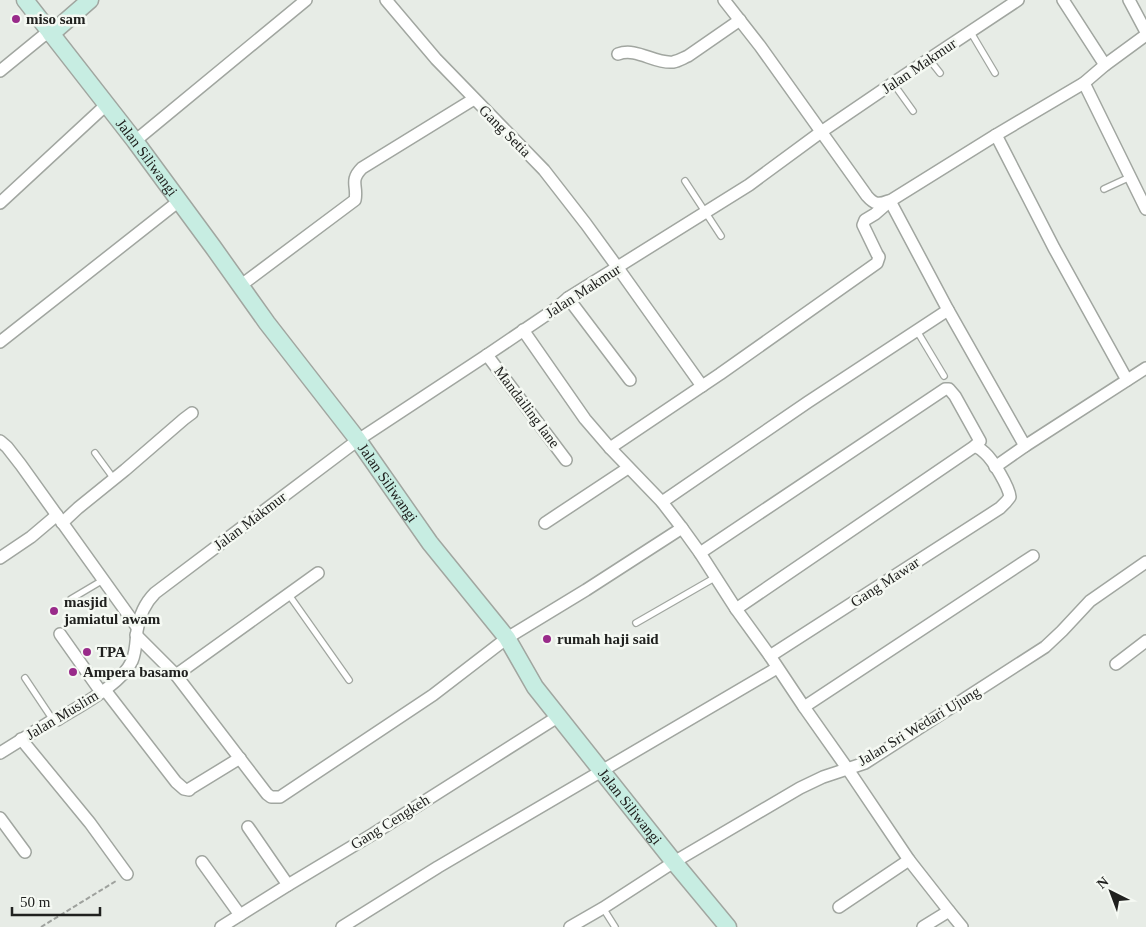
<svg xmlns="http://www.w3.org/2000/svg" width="1146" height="927" viewBox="0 0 1146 927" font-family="'Times New Roman',serif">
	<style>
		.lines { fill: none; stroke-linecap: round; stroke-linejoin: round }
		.lane-casing { stroke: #a1a6a0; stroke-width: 8 }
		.street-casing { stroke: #a1a6a0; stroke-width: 14 }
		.secondary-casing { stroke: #a1a6a0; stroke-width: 19 }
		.path { stroke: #9ea19d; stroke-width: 2; stroke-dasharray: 5 2.5; stroke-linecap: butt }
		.lane { stroke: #fff; stroke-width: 5.5 }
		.street { stroke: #fff; stroke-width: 11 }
		.secondary { stroke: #c7ede2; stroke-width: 16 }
		.poi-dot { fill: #992b8a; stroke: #f5f9f3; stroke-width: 2 }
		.labels { text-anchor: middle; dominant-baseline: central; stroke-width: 5; stroke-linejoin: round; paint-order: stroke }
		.poi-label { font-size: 15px; font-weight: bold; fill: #20211f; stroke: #f5f9f3; text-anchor: start }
		.street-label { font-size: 15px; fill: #20211f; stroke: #f5f9f3 }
	</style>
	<rect width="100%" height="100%" fill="#e7ece6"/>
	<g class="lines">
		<g class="lane-casing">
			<g id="lane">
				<polyline points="970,31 995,73"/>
				<polyline points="929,59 940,73"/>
				<polyline points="893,83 913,111"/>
				<polyline points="685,181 721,236"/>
				<polyline points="1104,189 1130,177"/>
				<polyline points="917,331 944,376"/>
				<polyline points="95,453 114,479"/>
				<polyline points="289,595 349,680"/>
				<polyline points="71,599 103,580"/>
				<polyline points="636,623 716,577"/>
				<polyline points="25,678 53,720"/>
				<polyline points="603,908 615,927"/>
			</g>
		</g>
		<g class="street-casing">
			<g id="street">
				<polyline points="386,0 436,59 544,170 586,224 618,268 702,386"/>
				<path d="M 724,0 L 760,46 L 867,196 C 874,204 878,205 888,201"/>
				<polyline points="1063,0 1105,65"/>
				<polyline points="1129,0 1146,32"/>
				<path d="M 618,54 C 637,47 654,64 673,62 C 679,61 683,58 688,56 L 740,20"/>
				<polyline points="0,71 49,31"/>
				<polyline points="1084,83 1146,209"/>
				<polyline points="996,135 1054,248 1127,380"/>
				<polyline points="135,141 306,0"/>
				<polyline points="890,201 948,310 1025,446"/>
				<polyline points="0,203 106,105"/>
				<path d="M 240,286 L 355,200 C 358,186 349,181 362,168 L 474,99"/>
				<polyline points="568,298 630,380"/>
				<polyline points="523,330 585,419 610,448 662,502 682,528 700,553 736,609 770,656 804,707 847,768 909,860 949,911 962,927"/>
				<polyline points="0,342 179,201"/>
				<polyline points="487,355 566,460"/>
				<polyline points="0,441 7,447 21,465 137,627"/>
				<polyline points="610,448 720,374 877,263 879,257 877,254 863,225 865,220 875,214 890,201 996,135 1084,83 1105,65 1146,35"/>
				<polyline points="995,467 1025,446 1146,368"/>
				<polyline points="662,502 808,402 948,310"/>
				<polyline points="62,523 78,508 125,470 184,419 192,413"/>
				<polyline points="545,523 628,468"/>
				<polyline points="700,553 945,389 949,389 955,396 980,441 975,446"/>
				<polyline points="0,558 31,537 57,515"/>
				<path d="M 736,609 L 975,446 C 979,448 982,450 985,453 C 993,460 1009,487 1010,497 L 1006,502 L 1000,508 L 770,656"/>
				<polyline points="60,634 101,692"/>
				<polyline points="136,635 176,675 267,794 271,797 280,797 433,695 507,638 586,590 682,528"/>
				<polyline points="1116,664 1146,641"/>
				<polyline points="176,675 318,573"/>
				<polyline points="105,690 176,782 184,789 189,790 191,788 240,758"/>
				<polyline points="804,707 1033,556"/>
				<polyline points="21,739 90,823 127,874"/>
				<path d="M 0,753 L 53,720 L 57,720 C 79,706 121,685 132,661 C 136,652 136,641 137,631 C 139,617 145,603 155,593 L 358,440 L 487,355 L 555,309 L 568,298 L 749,185 L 821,132 L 893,83 L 1018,0"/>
				<polyline points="0,818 25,852"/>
				<polyline points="248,827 288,885"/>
				<polyline points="202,862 240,915"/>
				<polyline points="839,907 909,860"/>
				<polyline points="221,927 288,885 373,834 559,716"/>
				<polyline points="342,927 438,867 777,668"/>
				<polyline points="570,927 603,908 674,862 800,788 823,777 865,763 1045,647 1062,631 1090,601 1146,562"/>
				<polyline points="923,927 949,911"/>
			</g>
		</g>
		<g class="secondary-casing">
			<g id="secondary">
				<path id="s1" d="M 25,0 L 135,141 L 213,247 L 267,323 L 358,440 L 430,543 L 507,638 L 535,687 L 674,862 L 728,927"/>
				<polyline points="51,34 90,0"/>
			</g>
		</g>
		<polyline class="path" points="41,927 116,881"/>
		<use href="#lane" class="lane"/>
		<use href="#street" class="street"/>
		<use href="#secondary" class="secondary"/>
	</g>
	<g class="poi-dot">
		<circle cx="16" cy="19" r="5"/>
		<circle cx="54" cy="611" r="5"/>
		<circle cx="547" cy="639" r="5"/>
		<circle cx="87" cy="652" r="5"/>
		<circle cx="73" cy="672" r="5"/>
	</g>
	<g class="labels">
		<g class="poi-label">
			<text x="26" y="19">miso sam</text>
			<text x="64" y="602">masjid<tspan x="64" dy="17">jamiatul awam</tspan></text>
			<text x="557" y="639">rumah haji said</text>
			<text x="97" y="652">TPA</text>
			<text x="83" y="672">Ampera basamo</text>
		</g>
		<g class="street-label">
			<text transform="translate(919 66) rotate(-34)">Jalan Makmur</text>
			<text transform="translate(505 131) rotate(45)">Gang Setia</text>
			<text stroke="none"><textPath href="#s1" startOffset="199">Jalan Siliwangi</textPath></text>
			<text transform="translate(583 291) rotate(-33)">Jalan Makmur</text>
			<text transform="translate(527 407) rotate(53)">Mandailing lane</text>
			<text stroke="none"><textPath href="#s1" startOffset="604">Jalan Siliwangi</textPath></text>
			<text transform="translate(250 521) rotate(-37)">Jalan Makmur</text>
			<text transform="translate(885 582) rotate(-33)">Gang Mawar</text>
			<text transform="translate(62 715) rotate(-31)">Jalan Muslim</text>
			<text transform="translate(919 726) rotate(-31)">Jalan Sri Wedari Ujung</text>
			<text stroke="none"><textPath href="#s1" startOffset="1009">Jalan Siliwangi</textPath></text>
			<text transform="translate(390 822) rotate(-32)">Gang Cengkeh</text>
		</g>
	</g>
	<g transform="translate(1111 892) rotate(318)" stroke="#f5f9f3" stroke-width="4" paint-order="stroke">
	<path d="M0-4L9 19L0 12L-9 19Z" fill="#20211f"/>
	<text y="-8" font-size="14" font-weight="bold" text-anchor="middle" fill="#20211f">N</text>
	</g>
	<path d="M12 907v8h88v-8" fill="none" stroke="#20211f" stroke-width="2.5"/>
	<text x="20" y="907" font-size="15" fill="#20211f" stroke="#f5f9f3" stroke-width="4" paint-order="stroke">50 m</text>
</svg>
